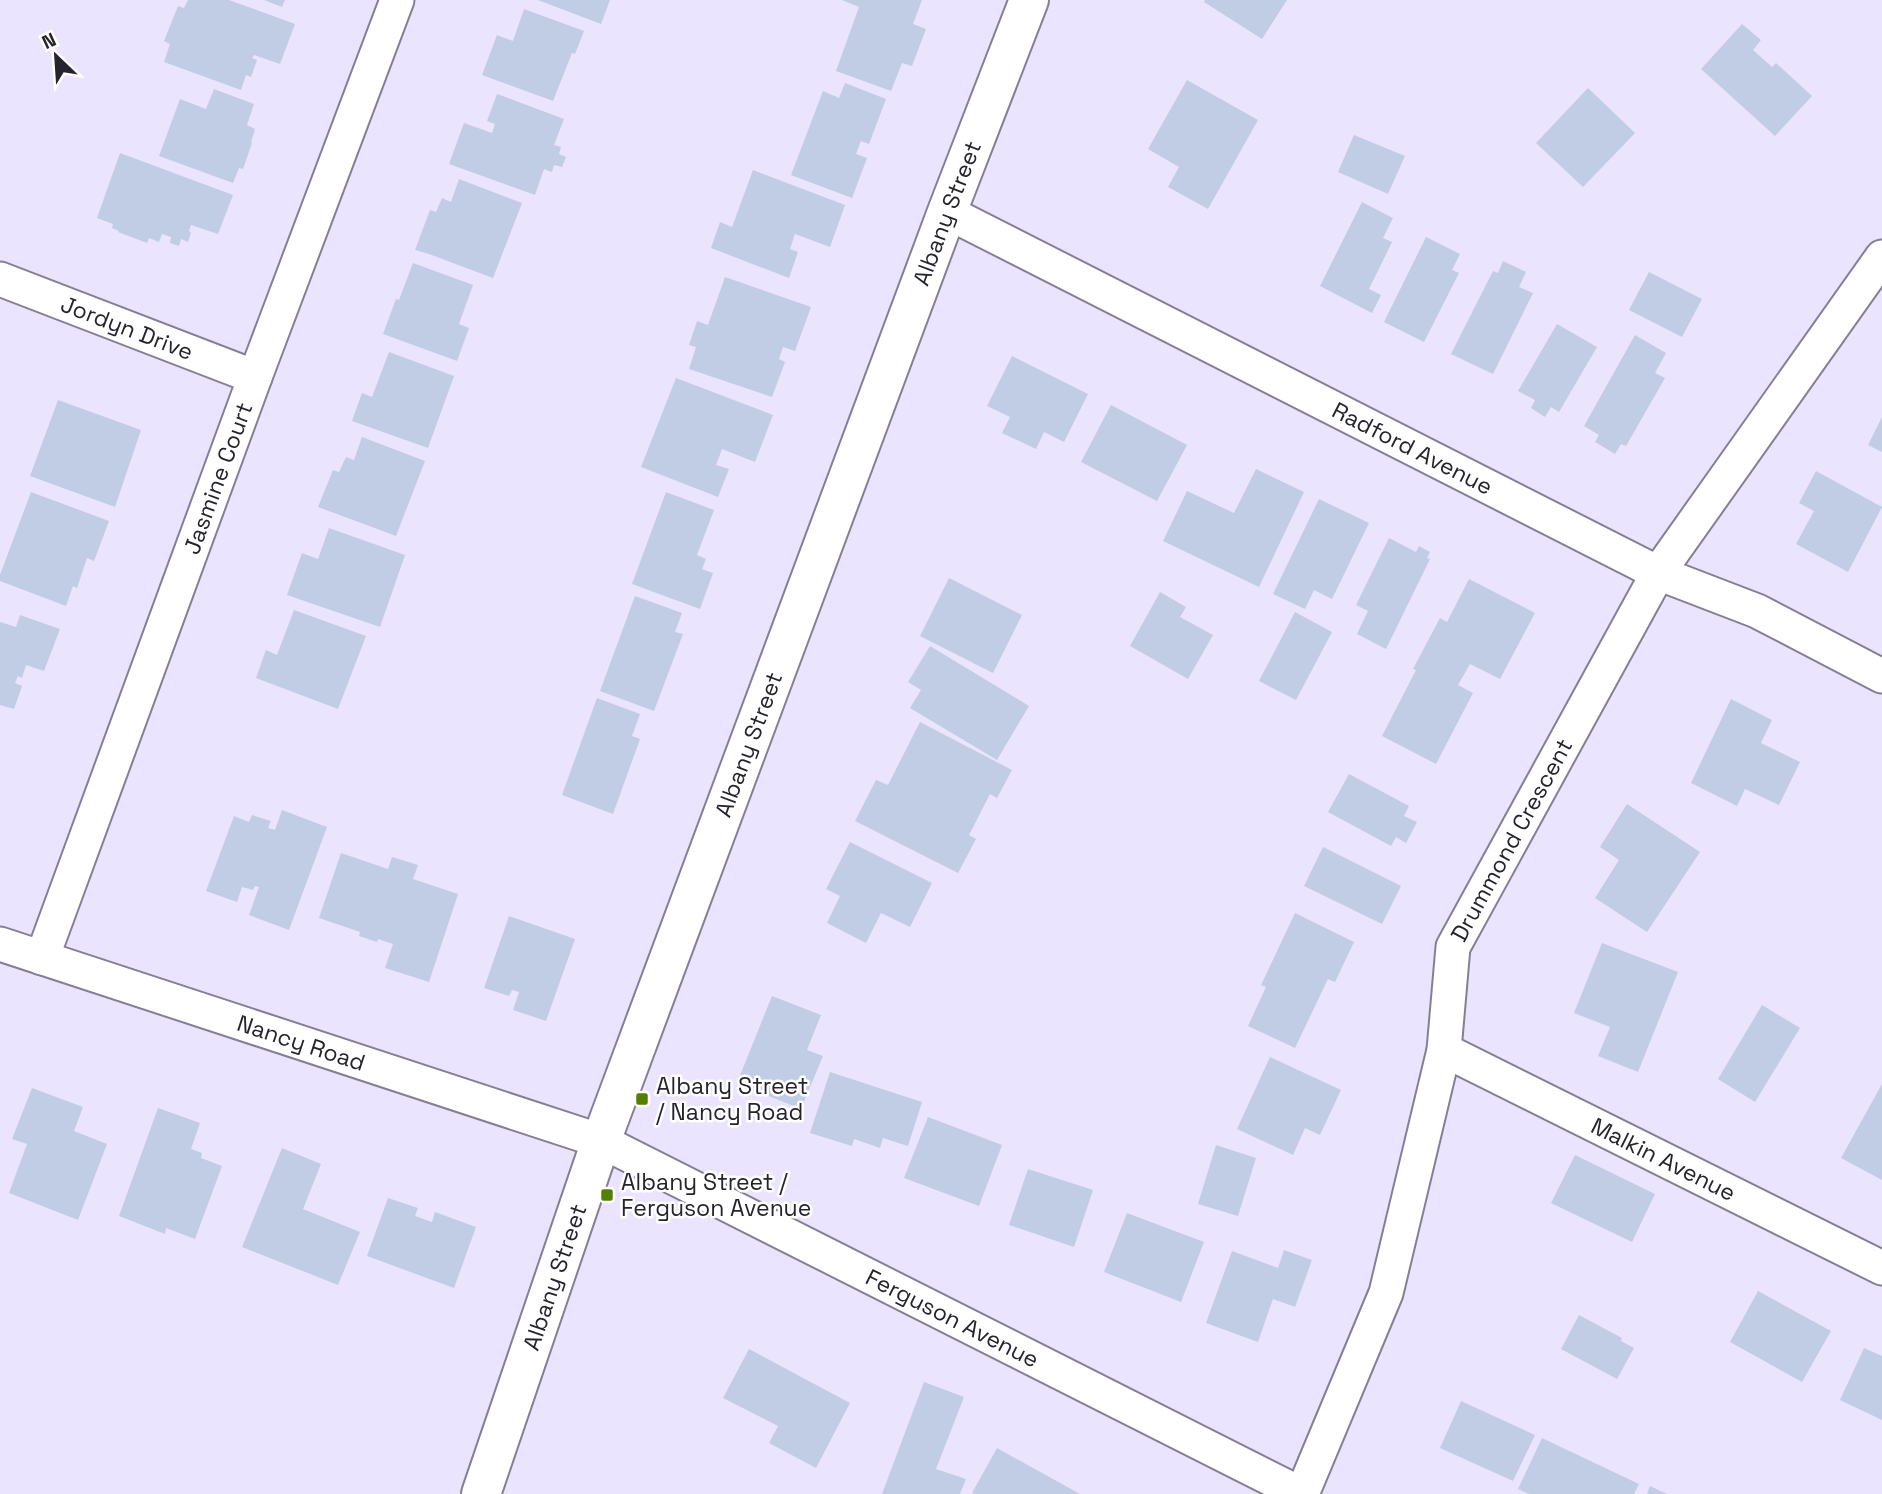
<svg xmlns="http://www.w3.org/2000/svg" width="1882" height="1494" viewBox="0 0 1882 1494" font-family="'Space Grotesk',sans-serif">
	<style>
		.building { fill: #c0cde5 }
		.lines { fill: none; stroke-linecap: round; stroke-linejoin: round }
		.street-casing { stroke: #857f96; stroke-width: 37 }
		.secondary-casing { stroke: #857f96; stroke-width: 42 }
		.street { stroke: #fff; stroke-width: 33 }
		.secondary { stroke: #fff; stroke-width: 38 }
		.poi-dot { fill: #557f00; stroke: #fff; stroke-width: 2.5 }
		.labels { text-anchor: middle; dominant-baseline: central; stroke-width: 5; stroke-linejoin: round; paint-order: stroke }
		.street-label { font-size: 23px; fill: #25232c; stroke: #fff }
		.poi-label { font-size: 23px; fill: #25232c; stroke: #fff; text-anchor: start }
	</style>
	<rect width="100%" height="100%" fill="#ebe4fe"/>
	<g class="building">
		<polygon points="188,0 229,0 295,24 280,64 254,55 252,58 257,60 251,77 246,75 241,90 164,62 170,44 164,41 178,6 184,8"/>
		<polygon points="264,0 285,0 282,7"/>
		<polygon points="538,0 610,0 601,24"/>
		<polygon points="842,0 922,0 913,24 926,29 912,66 902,63 891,91 836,71 859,7"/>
		<polygon points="1205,0 1287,0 1262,39 1204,2"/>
		<polygon points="524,9 584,31 575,54 572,53 553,101 482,75 497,35 513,41"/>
		<polygon points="1742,24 1761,40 1753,50 1772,67 1776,63 1812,96 1775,136 1701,69"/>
		<polygon points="1187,80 1258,120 1208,209 1168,187 1179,167 1148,149"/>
		<polygon points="845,83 886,99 869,144 861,141 856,154 867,158 852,198 791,175 823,91 839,98"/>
		<polygon points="1588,88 1635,133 1583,187 1536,143"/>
		<polygon points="214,89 254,104 247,125 255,129 251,142 252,143 243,169 239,168 233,183 159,156 180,99 206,109"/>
		<polygon points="497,94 564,119 554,145 561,147 559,154 566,157 562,167 554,165 552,172 544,169 535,195 449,164 464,123 492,133 495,124 487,121"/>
		<polygon points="1354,135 1405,156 1388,194 1338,172"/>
		<polygon points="120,153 233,195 218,234 191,225 189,231 191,233 188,242 181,239 179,246 170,243 171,237 162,234 159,242 149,238 147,243 118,232 119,231 112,228 113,224 97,218"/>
		<polygon points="753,170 845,205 830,247 795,234 790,249 798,252 789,278 711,248 720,222 732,227"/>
		<polygon points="459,179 522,203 493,278 429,254 415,250 430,210 436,212 442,198 451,202"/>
		<polygon points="1362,202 1393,218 1383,238 1392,242 1369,289 1381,295 1372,313 1320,286"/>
		<polygon points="1426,237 1460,254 1452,270 1459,273 1424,342 1384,322"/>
		<polygon points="1503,261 1526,272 1519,287 1533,293 1493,374 1451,354 1493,271 1498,273"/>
		<polygon points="413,263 473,285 459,324 469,328 457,361 383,334 396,299 399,300"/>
		<polygon points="1649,272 1702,299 1682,337 1629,310"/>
		<polygon points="725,277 811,307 795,351 783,347 779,359 785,362 772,397 689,369 696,347 689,345 697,321 708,325"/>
		<polygon points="1557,324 1597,347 1559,412 1551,407 1545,417 1531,408 1535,400 1518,391"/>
		<polygon points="1635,335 1666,353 1655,373 1665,378 1626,446 1621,444 1615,454 1595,442 1599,435 1584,426"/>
		<polygon points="389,352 454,376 428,448 352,421 362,393 372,397"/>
		<polygon points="1012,356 1088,394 1064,442 1044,432 1036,449 1002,433 1010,417 987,406"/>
		<polygon points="676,378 773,415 755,462 722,449 716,465 729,469 718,497 641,467"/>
		<polygon points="58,400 141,430 115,507 30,476"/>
		<polygon points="1111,405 1187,445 1157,501 1081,462"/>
		<polygon points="1882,417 1882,452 1868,445"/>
		<polygon points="362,437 425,461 396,536 318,507 333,470 339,472 346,457 354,460"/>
		<polygon points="1256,469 1304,492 1259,587 1163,541 1187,491 1234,513"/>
		<polygon points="1816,471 1882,507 1848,572 1796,544 1814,511 1799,503"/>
		<polygon points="31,492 109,521 94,561 87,558 77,588 73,586 66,606 0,581 0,575"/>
		<polygon points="666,492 714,510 697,555 706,559 702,569 713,573 700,609 632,584"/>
		<polygon points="1319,499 1369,523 1332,599 1314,590 1305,609 1273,594"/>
		<polygon points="329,528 405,555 380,627 287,595 302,553 318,559"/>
		<polygon points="1389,538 1416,552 1419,546 1430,552 1427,558 1430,559 1386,649 1357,634 1368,611 1356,605"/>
		<polygon points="949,578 1022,615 993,673 920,636"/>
		<polygon points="1469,579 1535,613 1500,679 1470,664 1458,685 1473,693 1436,764 1382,736 1416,670 1413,669 1440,618 1447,622"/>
		<polygon points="1160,592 1186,607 1180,617 1213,635 1188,679 1130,646"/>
		<polygon points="635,596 682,613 675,632 683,634 654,711 600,691"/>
		<polygon points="294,610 366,636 338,709 256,678 266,650 277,655"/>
		<polygon points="1295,612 1332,632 1296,700 1259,681"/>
		<polygon points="20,615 60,629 44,671 26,665 22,678 18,676 15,683 22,686 14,709 0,705 0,622 16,627"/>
		<polygon points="930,646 1029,706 997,760 910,708 921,690 908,682"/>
		<polygon points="597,698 640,714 632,736 640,739 613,814 562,795"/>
		<polygon points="1731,699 1772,720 1761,743 1800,762 1779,805 1745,789 1737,806 1691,783"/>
		<polygon points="920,722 1012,770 997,798 990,794 969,835 976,839 958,873 855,821 876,780 888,785"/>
		<polygon points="1349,774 1409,806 1404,816 1417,822 1406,843 1396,837 1391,846 1328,812"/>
		<polygon points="1627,804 1700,852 1647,932 1595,898 1619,860 1600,847"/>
		<polygon points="282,810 327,827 289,930 249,915 259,887 255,886 253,890 242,887 237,902 206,891 234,816 249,822 252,815 271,821 268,828 275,830"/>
		<polygon points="850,842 932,883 910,927 881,913 866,943 827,923 840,896 826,889"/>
		<polygon points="1323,847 1401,886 1382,924 1304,886"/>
		<polygon points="341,853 388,869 392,857 418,865 413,879 458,894 429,982 385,968 393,944 378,939 377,942 359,936 360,932 319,918"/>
		<polygon points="1295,913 1354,942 1335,982 1328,979 1295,1048 1248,1026 1266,987 1261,985"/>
		<polygon points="509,916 575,939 546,1021 513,1010 519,992 512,990 509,996 484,988"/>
		<polygon points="1602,943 1678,972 1638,1072 1598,1056 1610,1027 1574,1013"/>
		<polygon points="772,996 821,1015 807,1050 823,1056 801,1109 737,1083"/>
		<polygon points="1762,1005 1800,1028 1755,1102 1718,1079"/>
		<polygon points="1270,1057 1341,1090 1320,1135 1305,1128 1293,1155 1237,1129"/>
		<polygon points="830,1072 922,1102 908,1146 883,1138 880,1148 854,1139 852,1146 810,1133"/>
		<polygon points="1882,1084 1882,1180 1841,1158"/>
		<polygon points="32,1088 83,1107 74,1131 107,1144 78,1220 9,1193 27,1144 12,1139"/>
		<polygon points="158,1108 200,1123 191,1149 202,1153 201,1158 222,1166 195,1239 166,1228 165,1234 119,1216"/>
		<polygon points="928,1117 1002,1145 979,1206 904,1178"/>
		<polygon points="1216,1145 1256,1158 1238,1216 1198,1204"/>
		<polygon points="282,1148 321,1164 303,1209 360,1232 338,1285 242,1247"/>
		<polygon points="1575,1155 1655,1194 1632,1242 1551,1203"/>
		<polygon points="1028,1169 1093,1190 1074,1247 1009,1225"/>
		<polygon points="388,1198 418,1208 415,1216 432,1222 435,1212 476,1227 454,1288 367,1256"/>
		<polygon points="1127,1213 1204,1242 1181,1302 1104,1272"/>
		<polygon points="1284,1250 1312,1260 1295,1307 1273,1299 1258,1342 1206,1323 1232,1251 1278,1268"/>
		<polygon points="1758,1291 1831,1331 1802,1382 1730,1342"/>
		<polygon points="1579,1315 1622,1338 1621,1341 1634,1348 1617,1379 1561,1349"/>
		<polygon points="1864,1348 1882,1356 1882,1420 1840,1400"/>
		<polygon points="749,1349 850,1403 816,1468 769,1443 778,1426 723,1398"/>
		<polygon points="924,1382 964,1397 936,1469 966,1479 960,1494 882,1494"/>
		<polygon points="1461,1401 1535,1435 1513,1481 1440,1448"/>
		<polygon points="1542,1438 1639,1484 1634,1494 1529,1494 1518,1489"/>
		<polygon points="997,1448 1080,1494 975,1494 972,1493"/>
		<polygon points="1650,1486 1667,1494 1647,1494"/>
	</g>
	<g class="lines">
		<g class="street-casing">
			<g id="street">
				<path id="s1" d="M 947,212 L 1658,573 L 1757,611 L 1882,676"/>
				<path id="s2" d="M 0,279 L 255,377"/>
				<path id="s3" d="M 0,944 L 601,1141 L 1301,1494"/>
				<path id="s4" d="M 42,958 L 255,377 L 397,0"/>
				<path id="s5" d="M 1444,1050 L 1882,1268"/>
				<path id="s6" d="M 1302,1494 L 1386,1293 L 1444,1050 L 1453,947 L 1658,573 L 1882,257"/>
			</g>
		</g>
		<g class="secondary-casing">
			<g id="secondary">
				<path id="s7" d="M 481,1494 L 601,1141 L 947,212 L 1029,0"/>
			</g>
		</g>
		<use href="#street" class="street"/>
		<use href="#secondary" class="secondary"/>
	</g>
	<g class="poi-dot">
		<rect x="635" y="1092" width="14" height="14" rx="3.5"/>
		<rect x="600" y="1188" width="14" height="14" rx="3.5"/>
	</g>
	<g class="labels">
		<g class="street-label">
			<text stroke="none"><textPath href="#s7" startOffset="1363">Albany Street</textPath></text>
			<text stroke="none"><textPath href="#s2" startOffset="136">Jordyn Drive</textPath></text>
			<text stroke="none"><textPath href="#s1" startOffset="522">Radford Avenue</textPath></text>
			<text stroke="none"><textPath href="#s4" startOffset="511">Jasmine Court</textPath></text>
			<text stroke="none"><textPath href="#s7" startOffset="796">Albany Street</textPath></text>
			<text stroke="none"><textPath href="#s6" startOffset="693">Drummond Crescent</textPath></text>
			<text stroke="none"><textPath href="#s3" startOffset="317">Nancy Road</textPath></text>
			<text stroke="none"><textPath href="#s5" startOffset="245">Malkin Avenue</textPath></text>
			<text stroke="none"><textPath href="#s7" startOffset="229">Albany Street</textPath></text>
			<text stroke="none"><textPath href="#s3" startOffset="1026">Ferguson Avenue</textPath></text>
		</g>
		<g class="poi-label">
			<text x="656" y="1086">Albany Street<tspan x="656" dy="26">/ Nancy Road</tspan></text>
			<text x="621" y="1182">Albany Street /<tspan x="621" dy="26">Ferguson Avenue</tspan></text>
		</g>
	</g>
	<g transform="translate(56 56) rotate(335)" stroke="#ffffff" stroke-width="5" paint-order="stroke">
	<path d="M0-5L12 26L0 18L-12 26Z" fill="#25232c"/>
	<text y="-10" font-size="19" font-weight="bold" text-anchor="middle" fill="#25232c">N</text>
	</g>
</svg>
